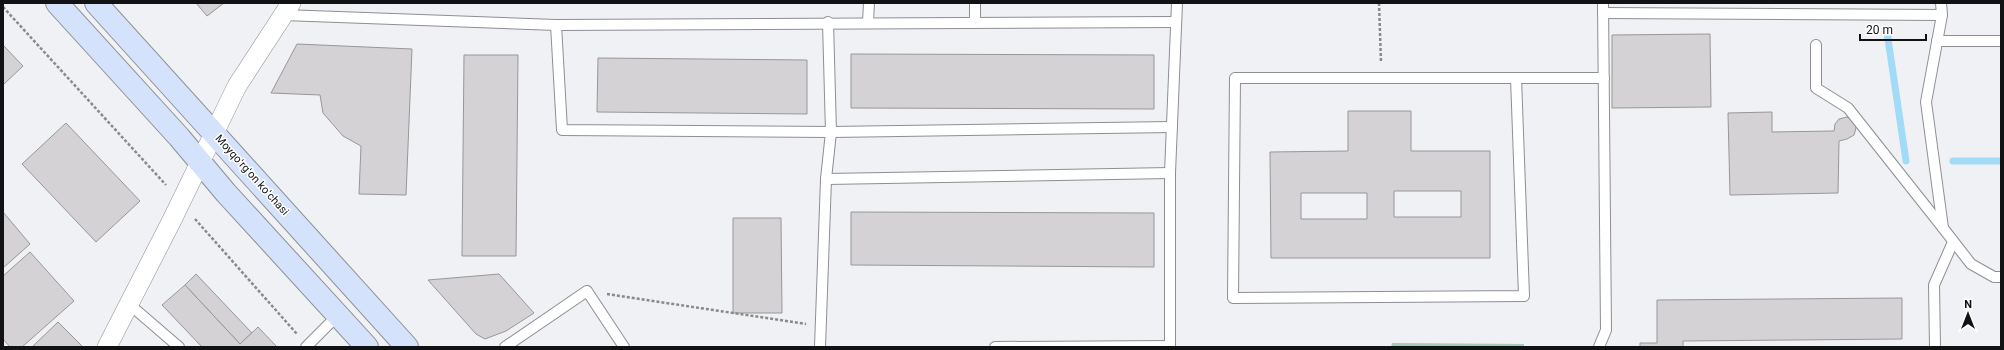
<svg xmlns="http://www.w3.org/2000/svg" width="2004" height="350" viewBox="0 0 2004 350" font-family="Roboto,sans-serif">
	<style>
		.green { fill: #a2ccb5 }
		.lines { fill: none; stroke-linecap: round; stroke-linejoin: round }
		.stream { stroke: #a2dbf8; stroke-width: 7 }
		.building { fill: #d5d2d5; stroke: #999698; fill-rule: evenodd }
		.service-casing { stroke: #8d8f92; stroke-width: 12 }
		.minor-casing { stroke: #8d8f92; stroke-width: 20 }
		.secondary-casing { stroke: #8d8f92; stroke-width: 24 }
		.path { stroke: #88898b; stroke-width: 2.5; stroke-dasharray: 3 2; stroke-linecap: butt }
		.service { stroke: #fff; stroke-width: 10 }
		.minor { stroke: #fff; stroke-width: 19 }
		.secondary { stroke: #d4e3fb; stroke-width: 22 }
		.labels { text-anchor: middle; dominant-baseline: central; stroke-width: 3; stroke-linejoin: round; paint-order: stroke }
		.street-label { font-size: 11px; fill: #111213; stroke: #fff }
	</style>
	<rect width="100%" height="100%" fill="#eff1f4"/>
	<polygon class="green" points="1392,343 1524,344 1524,347 1391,347"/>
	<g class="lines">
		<g class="stream">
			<polyline points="1887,32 1906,161"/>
			<polyline points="1953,161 2001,161"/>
		</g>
	</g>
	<g class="building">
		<polygon points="196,3 224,3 207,16"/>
		<polygon points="1710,34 1711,107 1612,108 1612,35"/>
		<polygon points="297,44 412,49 406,195 359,194 361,146 343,136 323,113 320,95 271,93"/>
		<polygon points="3,45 23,66 3,85"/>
		<polygon points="851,54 1154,55 1154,109 851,108"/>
		<polygon points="464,55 518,55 516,256 462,256"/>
		<polygon points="598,58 807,60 807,114 597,112"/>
		<path d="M 1348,111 L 1411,111 L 1411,151 L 1490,151 L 1490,258 L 1271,258 L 1270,152 L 1348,151 ZM 1394,191 L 1461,191 L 1461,217 L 1394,217 ZM 1301,193 L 1367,193 L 1367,219 L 1301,219 Z"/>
		<polygon points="1772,112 1772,132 1834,131 1835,124 1839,119 1847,117 1854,121 1856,128 1854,135 1847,139 1839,141 1838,193 1730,195 1728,113"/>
		<polygon points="66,123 140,201 96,242 22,164"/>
		<polygon points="3,212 30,244 3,268"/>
		<polygon points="851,212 1154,213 1154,267 851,265"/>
		<polygon points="733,218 781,218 782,313 733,313"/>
		<polygon points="30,252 74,301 22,347 10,347 3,339 3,276"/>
		<polygon points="196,274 252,333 240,344 185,285"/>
		<polygon points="499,274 534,313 506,331 485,339 476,334 428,280"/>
		<polygon points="185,285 240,344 258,327 277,347 202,347 162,305"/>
		<polygon points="1902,298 1902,339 1683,341 1683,347 1640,347 1640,343 1657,343 1657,300"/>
		<polygon points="58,322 83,347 32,347"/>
	</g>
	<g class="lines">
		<g class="service-casing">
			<g id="service">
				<polyline points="1941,3 1942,15 1926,102 1943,228 1971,264 1994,277 2001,277"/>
				<polyline points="1603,13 1942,15"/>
				<polyline points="283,15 556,25 1175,22"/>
				<polyline points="868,22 869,3"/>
				<polyline points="975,22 975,3"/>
				<polyline points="556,25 562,130 831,132 828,22"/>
				<polyline points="1937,41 2001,41"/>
				<polyline points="1816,45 1816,88 1848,108 1943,228"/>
				<polyline points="1516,78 1524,296 1233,298 1235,78 1604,78"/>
				<polyline points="826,179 1170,173"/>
				<polyline points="129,304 179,347"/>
				<polyline points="306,347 338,315"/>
				<polyline points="505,347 587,291 624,347"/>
				<polyline points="820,347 826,179 831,132 1172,127"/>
				<polyline points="995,347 1170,346"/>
				<polyline points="1170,347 1170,173 1177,3"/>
				<polyline points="1599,347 1606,330 1603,3"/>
				<polyline points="1935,347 1934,285 1953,242"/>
			</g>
		</g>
		<g class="minor-casing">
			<polyline id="minor" points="107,347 172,220 237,86 291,3"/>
		</g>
		<g class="secondary-casing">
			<g id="secondary">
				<polyline points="57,3 179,137 226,193 367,347"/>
				<polyline points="96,3 407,347"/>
			</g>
		</g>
		<g class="path">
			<polyline points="1379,3 1381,62"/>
			<polyline points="3,7 166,185"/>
			<polyline points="195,219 297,334"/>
			<polyline points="607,294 806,324"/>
		</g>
		<use href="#service" class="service"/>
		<use href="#minor" class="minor"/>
		<use href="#secondary" class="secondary"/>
	</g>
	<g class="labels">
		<g class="street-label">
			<text transform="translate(252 175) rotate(48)">Moyqoʻrgʻon koʻchasi</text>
		</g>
	</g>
	<rect width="2004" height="350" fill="none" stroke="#111213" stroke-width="8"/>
	<g transform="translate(1968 314)" stroke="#ffffff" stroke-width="3" paint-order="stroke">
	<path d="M0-3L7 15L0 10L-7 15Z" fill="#111213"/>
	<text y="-6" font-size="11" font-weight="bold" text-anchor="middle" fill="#111213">N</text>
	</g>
	<path d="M1860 34v6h66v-6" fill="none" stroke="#111213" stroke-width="2"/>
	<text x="1866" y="34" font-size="12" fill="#111213" stroke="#ffffff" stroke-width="3" paint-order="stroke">20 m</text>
</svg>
